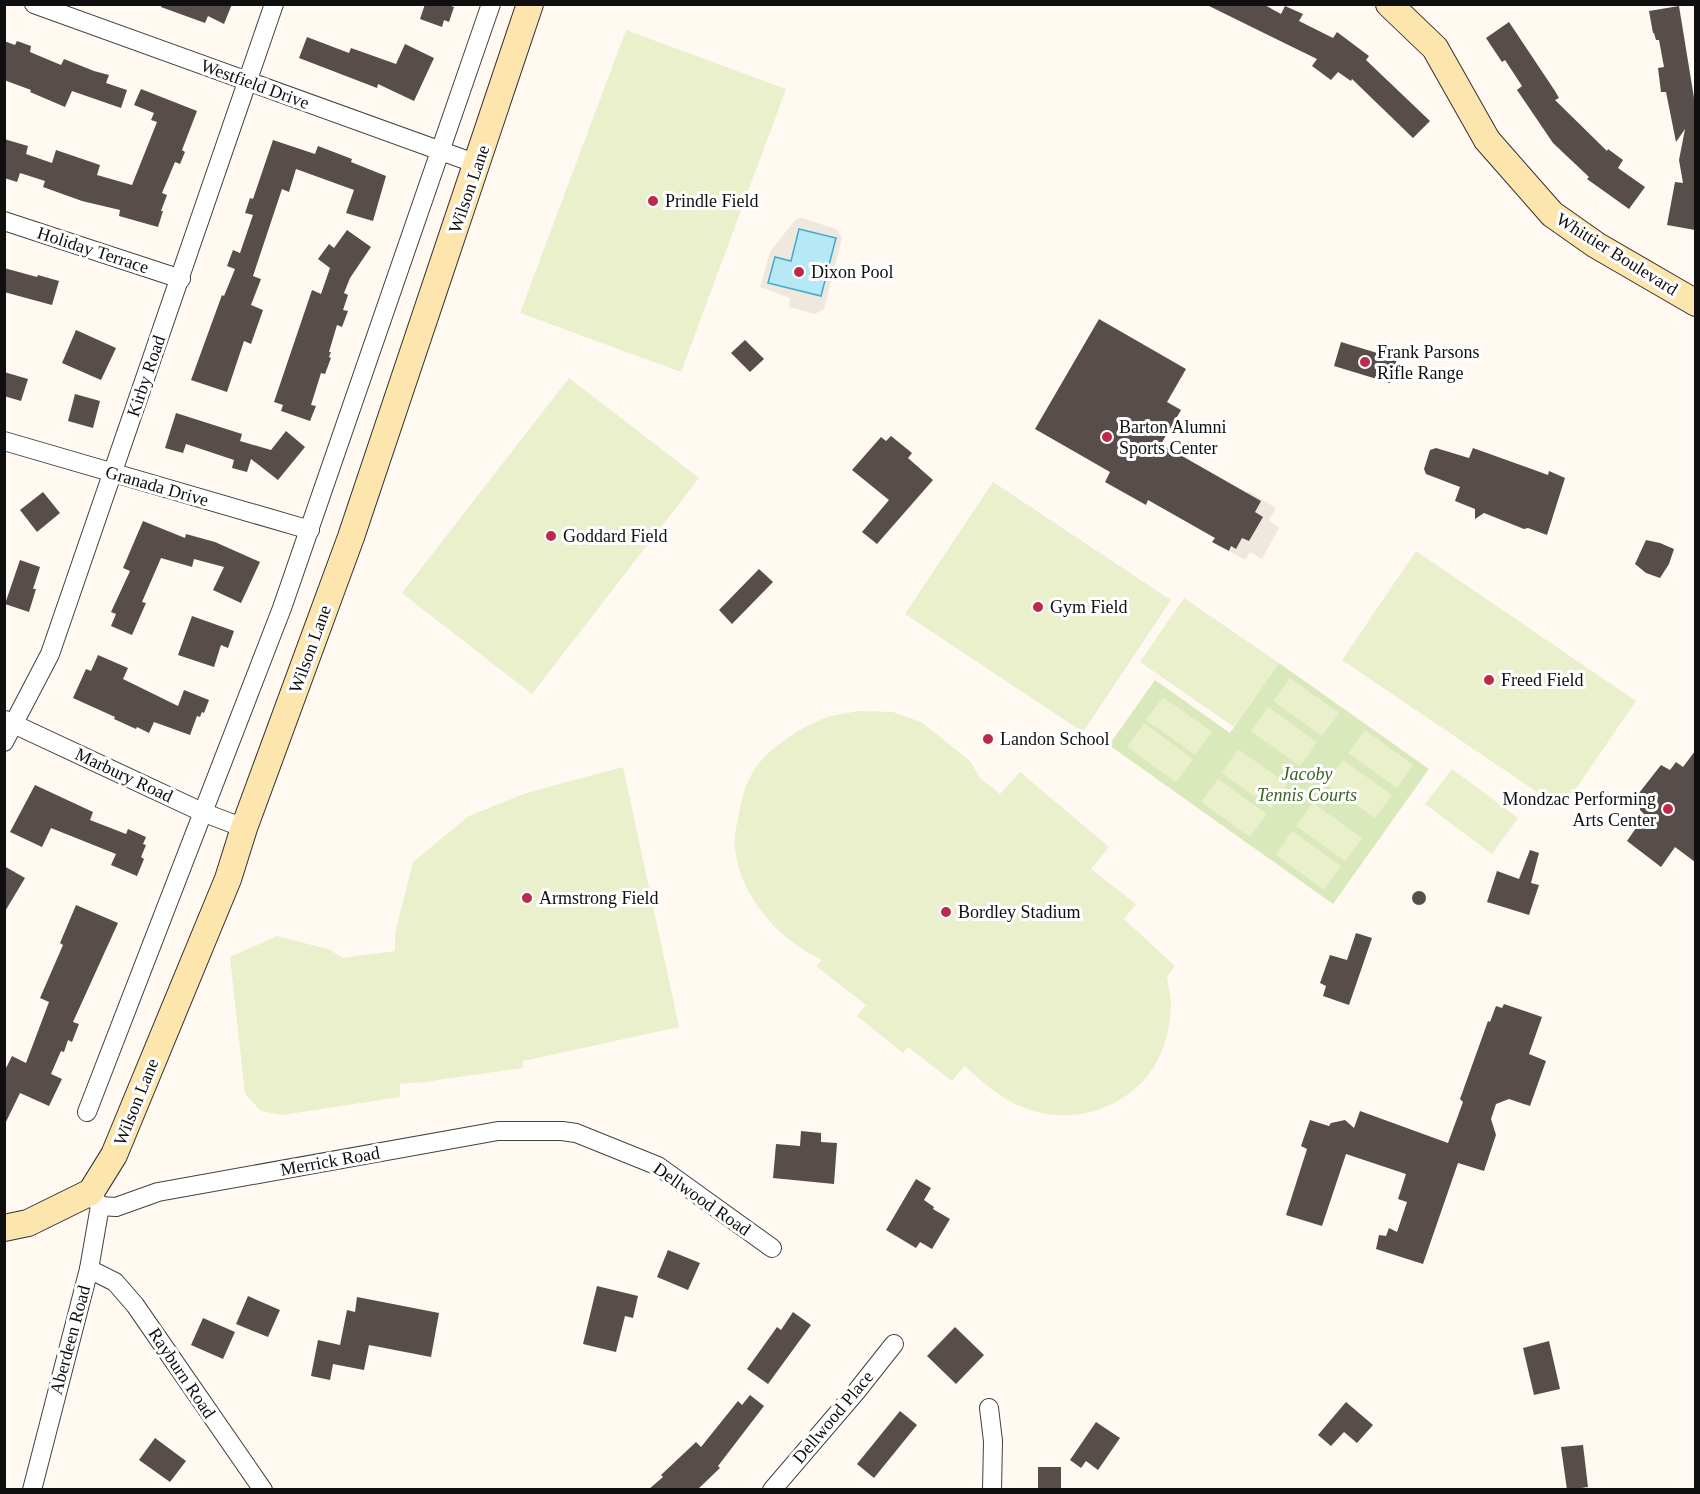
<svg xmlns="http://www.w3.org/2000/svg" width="1700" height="1494" viewBox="0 0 1700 1494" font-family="Georgia,serif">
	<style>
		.green { fill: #dae9bb }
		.pitch { fill: #eaf0cc }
		.plaza { fill: #efe8df }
		.water { fill: #b6e8f5; stroke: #3faaca; stroke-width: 1.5 }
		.building { fill: #574e4b }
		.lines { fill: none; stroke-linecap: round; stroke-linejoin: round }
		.street-casing { stroke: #424242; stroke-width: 20 }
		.secondary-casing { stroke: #313131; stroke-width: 28 }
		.street { stroke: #fff; stroke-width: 18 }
		.secondary { stroke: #fde6ad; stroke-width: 26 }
		.poi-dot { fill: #bc2949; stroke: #fff; stroke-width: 2 }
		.labels { text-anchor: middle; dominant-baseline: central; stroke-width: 6; stroke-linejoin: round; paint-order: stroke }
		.street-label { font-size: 18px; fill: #0f0f0f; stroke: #fff }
		.poi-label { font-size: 18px; fill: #0f0f0f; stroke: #fff; text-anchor: start }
		.park-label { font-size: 18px; font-style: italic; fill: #3a6520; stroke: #fff }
	</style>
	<rect width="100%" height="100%" fill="#fff9f1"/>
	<polygon class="green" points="1279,663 1429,769 1333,904 1109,745 1155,680 1230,733"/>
	<g class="pitch">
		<polygon points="626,30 786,89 681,372 520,313"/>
		<polygon points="569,378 699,478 532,694 402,593"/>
		<polygon points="993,482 1171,600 1083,732 905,614"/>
		<polygon points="1416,551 1636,701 1562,809 1342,660"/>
		<polygon points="1184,598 1279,663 1234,727 1140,662"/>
		<polygon points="1290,678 1339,713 1322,736 1273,701"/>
		<polygon points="1163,697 1212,732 1195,755 1146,720"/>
		<polygon points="1268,707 1317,742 1300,766 1251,731"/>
		<path d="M 859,711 L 893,712 L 921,722 L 970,761 L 980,778 L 1000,794 L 1020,772 L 1109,847 L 1091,869 L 1136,904 L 1124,919 L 1175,966 L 1167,977 C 1168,986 1171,996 1171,1004 C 1170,1054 1146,1094 1097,1110 C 1078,1116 1058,1117 1038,1112 C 1008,1105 987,1087 965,1066 L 952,1081 L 908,1047 L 903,1053 L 857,1016 L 866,1005 L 816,966 L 822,960 C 780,941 740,897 735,849 C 733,838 737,825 739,813 C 742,796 748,776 759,763 C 774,745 806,724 828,717 C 838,714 849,713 859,711 Z"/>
		<polygon points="1144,723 1193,759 1176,782 1127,747"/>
		<polygon points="1365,730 1413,765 1397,788 1348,753"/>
		<polygon points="1238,749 1287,784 1271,808 1222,773"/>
		<polygon points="1343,760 1392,795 1375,818 1326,784"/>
		<polygon points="623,767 679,1027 523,1061 523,1068 444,1079 421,1083 420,1082 400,1084 400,1097 282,1115 261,1111 245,1094 230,957 277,936 331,950 342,958 395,951 395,933 413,862 469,816 526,793"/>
		<polygon points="1452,769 1518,818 1492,854 1425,804"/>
		<polygon points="1218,779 1267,814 1250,837 1201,802"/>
		<polygon points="1313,803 1362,838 1345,861 1296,826"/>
		<polygon points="1292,831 1341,866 1324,890 1276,855"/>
	</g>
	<g class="plaza">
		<polygon points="802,218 836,229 842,238 824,309 815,314 789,307 790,298 760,287 770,252 795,220"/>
		<polygon points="1248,491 1276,508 1269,520 1279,528 1262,559 1250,552 1245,560 1229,551 1231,546 1236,548 1242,538 1249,541 1263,517 1255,512 1246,493"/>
	</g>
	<polygon class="water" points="799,229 836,238 821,296 768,283 775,257 791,261"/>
	<g class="building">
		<polygon points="162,4 232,4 224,24 208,16 205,23 161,7"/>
		<polygon points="425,4 445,4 454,7 449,22 444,20 442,27 420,19"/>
		<polygon points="1205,4 1263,4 1281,14 1285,6 1303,14 1299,21 1333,38 1337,32 1369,56 1366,60 1430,121 1413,138 1352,79 1351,81 1338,72 1331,80 1312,66 1317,59"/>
		<polygon points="1679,6 1695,104 1695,230 1667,225 1675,182 1683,183 1679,160 1685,129 1676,142 1666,92 1661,92 1658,68 1664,67 1659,40 1656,40 1654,33 1653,33 1649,11"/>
		<polygon points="1509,22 1555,91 1559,98 1555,100 1607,151 1608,149 1623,160 1618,168 1645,187 1629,209 1587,179 1589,177 1553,143 1517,90 1522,86 1505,60 1502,62 1486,38"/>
		<polygon points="307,37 349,53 351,48 396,64 405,44 434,58 414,101 378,84 377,88 299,58"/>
		<polygon points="4,41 15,45 17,41 31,46 30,52 61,65 64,59 94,71 109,75 106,83 127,90 121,108 72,91 65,107 30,92 31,90 4,80"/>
		<polygon points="141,89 197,111 182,150 185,152 180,164 175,162 162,193 167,195 161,211 163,211 158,227 119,216 120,210 82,201 43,187 45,181 20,173 17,182 4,178 4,139 28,146 26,154 52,163 56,150 100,165 97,175 132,185 157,122 151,120 154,113 134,105"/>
		<polygon points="273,140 315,154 318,146 352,159 351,162 386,176 373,221 346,213 354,190 296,169 289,192 282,189 253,276 261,279 251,305 263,310 251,344 244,341 227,392 191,380 222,295 224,296 235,269 227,266 233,250 240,253 253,215 245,213 250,198 253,199"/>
		<polygon points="347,230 371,247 350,278 344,293 348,295 343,310 348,311 342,327 337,325 329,352 331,352 329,357 331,358 325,374 321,373 311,405 316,406 310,421 281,411 283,405 274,402 312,290 321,294 330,268 318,259 329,244 334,248"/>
		<polygon points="4,268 37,277 38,275 59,281 52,305 4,292"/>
		<polygon points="1099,319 1186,369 1167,402 1181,410 1161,444 1261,501 1255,512 1263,517 1249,541 1242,538 1236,549 1231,546 1229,551 1212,542 1215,538 1148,500 1146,505 1105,482 1110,472 1035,429"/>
		<polygon points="76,330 116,348 101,380 62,363"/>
		<polygon points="745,340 764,359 750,372 731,353"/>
		<polygon points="1341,342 1397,359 1390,383 1334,366"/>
		<polygon points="4,372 28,379 21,401 4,396"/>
		<polygon points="75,394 100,401 93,428 68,421"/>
		<polygon points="176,413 242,434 240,441 271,450 286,431 305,447 278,480 251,459 247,472 232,468 234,460 186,444 183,453 165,448"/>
		<polygon points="891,436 912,453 908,458 933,480 877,544 862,532 889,500 852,470 881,437 886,441"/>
		<polygon points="1436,448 1469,458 1473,448 1548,475 1549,471 1565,478 1547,535 1528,528 1524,529 1484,513 1475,519 1475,509 1455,501 1460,487 1426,474 1424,469 1430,450"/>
		<polygon points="43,492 60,513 37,532 20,510"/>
		<polygon points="143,521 185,538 186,534 215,542 260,562 241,603 213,590 224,567 194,559 192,567 161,558 142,602 146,603 132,635 111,626 116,614 111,612 130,571 123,568"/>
		<polygon points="1646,540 1660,543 1674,549 1669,564 1660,578 1646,573 1635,564"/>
		<polygon points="20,560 40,567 33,589 36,589 29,612 5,604"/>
		<polygon points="759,569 773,582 732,624 719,610"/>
		<polygon points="192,616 234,631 228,648 221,645 214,667 178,655"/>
		<polygon points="98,655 128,668 123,679 178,706 184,690 209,700 204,713 202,712 200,717 197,716 190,735 154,722 149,733 137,727 136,729 114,719 115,717 73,698 86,669 91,671"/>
		<polygon points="1695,751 1695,862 1675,847 1661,867 1627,841 1645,815 1640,810 1640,808 1646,800 1639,793 1661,765 1670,770 1676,762 1683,767"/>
		<polygon points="35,785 93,812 90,820 126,834 128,829 146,837 143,844 146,845 141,857 144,859 137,876 111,865 116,854 51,828 42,847 10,832"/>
		<polygon points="1530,850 1539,853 1531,883 1539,885 1529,915 1487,902 1497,871 1519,879"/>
		<polygon points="4,866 25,878 4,913"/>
		<circle cx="1419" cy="898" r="7"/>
		<polygon points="76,905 118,923 73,1022 79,1024 72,1042 68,1040 64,1052 61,1051 51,1074 62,1079 49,1106 20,1093 4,1126 4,1072 12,1056 26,1063 49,1002 40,998 63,945 60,943"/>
		<polygon points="1356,933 1372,938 1349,1005 1323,996 1326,986 1320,983 1330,955 1347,960"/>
		<polygon points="1504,1004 1542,1017 1529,1054 1546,1061 1530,1106 1509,1099 1496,1104 1491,1119 1496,1135 1484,1171 1458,1163 1423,1264 1376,1249 1379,1235 1386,1236 1389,1228 1397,1232 1407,1202 1398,1199 1406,1174 1346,1154 1322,1226 1286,1215 1307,1149 1301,1146 1310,1120 1329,1126 1331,1123 1345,1120 1354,1128 1360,1111 1448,1143 1463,1102 1460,1099 1488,1021 1490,1022 1496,1006 1502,1008"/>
		<polygon points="801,1131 821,1133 821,1142 837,1143 834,1184 773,1178 776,1144 800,1146"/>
		<polygon points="916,1179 931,1188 924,1200 934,1207 933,1209 950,1219 932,1249 920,1242 916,1248 886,1230"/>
		<polygon points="668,1250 700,1263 688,1290 657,1277"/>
		<polygon points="597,1286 638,1296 633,1318 625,1316 616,1352 583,1344"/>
		<polygon points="248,1296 280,1310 268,1337 236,1324"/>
		<polygon points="357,1297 439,1313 431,1357 369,1345 364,1370 333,1364 330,1380 311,1376 318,1340 340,1345 347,1310 355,1312"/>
		<polygon points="793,1312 811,1325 768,1384 747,1369 777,1327 781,1330"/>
		<polygon points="203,1318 235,1332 223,1359 191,1345"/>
		<polygon points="955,1327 984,1355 956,1384 927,1356"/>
		<polygon points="1549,1341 1560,1389 1534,1395 1523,1348"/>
		<polygon points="750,1395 764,1406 718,1466 720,1468 697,1490 648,1490 663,1477 661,1475 696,1442 701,1447 738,1401 742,1405"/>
		<polygon points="1346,1402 1373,1425 1357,1443 1344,1432 1331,1446 1318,1435"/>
		<polygon points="900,1411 917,1425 874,1478 857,1464"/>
		<polygon points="1096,1422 1120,1438 1098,1470 1086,1461 1081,1468 1070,1460"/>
		<polygon points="155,1438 186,1461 170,1482 139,1460"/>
		<polygon points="1583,1445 1588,1487 1567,1490 1561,1447"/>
		<rect x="1038" y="1467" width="23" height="23"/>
	</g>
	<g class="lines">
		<g class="street-casing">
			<g id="street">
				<polyline points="34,4 477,164"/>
				<polyline points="4,221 181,279"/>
				<polyline points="4,441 310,530"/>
				<polyline points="5,720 202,812 244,828"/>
				<polyline points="4,742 50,654 274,4"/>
				<polyline points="87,1112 282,608 491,4"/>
				<polyline points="100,1206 116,1207 158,1192 498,1131 562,1131 576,1133 658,1166 772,1248"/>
				<polyline points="89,1269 115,1282 135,1305 263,1490"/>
				<polyline points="989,1408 993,1441 992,1490"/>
				<polyline points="32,1490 89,1269 100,1206 93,1196"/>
				<polyline points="772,1490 856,1392 894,1344"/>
			</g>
		</g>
		<g class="secondary-casing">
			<g id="secondary">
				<polyline points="1389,4 1435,48 1487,140 1552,214 1596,245 1696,303"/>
				<polyline points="4,1228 28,1223 91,1192 114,1155 228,879 244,828 351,537 530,4"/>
			</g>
		</g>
		<use href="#street" class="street"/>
		<use href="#secondary" class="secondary"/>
	</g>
	<g class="poi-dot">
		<circle cx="653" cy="201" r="6"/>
		<circle cx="799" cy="272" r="6"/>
		<circle cx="1365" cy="362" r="6"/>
		<circle cx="1107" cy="437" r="6"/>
		<circle cx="551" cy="536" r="6"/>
		<circle cx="1038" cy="607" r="6"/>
		<circle cx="1489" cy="680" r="6"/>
		<circle cx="988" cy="739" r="6"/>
		<circle cx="1668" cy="809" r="6"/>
		<circle cx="527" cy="898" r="6"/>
		<circle cx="946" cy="912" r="6"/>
	</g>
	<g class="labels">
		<g class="street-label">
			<text transform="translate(255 84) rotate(20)">Westfield Drive</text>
			<text transform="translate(469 189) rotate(-71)">Wilson Lane</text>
			<text transform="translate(93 250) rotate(18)">Holiday Terrace</text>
			<text transform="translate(1617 254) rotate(32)">Whittier Boulevard</text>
			<text transform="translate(146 376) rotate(-71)">Kirby Road</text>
			<text transform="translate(157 486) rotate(16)">Granada Drive</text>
			<text transform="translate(310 649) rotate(-70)">Wilson Lane</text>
			<text transform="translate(124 775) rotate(25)">Marbury Road</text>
			<text transform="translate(136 1102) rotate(-68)">Wilson Lane</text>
			<text transform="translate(330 1161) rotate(-10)">Merrick Road</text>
			<text transform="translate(702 1199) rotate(35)">Dellwood Road</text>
			<text transform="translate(70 1340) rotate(-75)">Aberdeen Road</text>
			<text transform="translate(182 1373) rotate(56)">Rayburn Road</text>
			<text transform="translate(833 1417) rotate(-50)">Dellwood Place</text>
		</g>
		<g class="poi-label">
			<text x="665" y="201">Prindle Field</text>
			<text x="811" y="272">Dixon Pool</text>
			<text x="1377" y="352">Frank Parsons<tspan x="1377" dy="21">Rifle Range</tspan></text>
			<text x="1119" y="427">Barton Alumni<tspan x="1119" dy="21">Sports Center</tspan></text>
			<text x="563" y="536">Goddard Field</text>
			<text x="1050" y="607">Gym Field</text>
			<text x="1501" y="680">Freed Field</text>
			<text x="1000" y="739">Landon School</text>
			<text x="1656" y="799" text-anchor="end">Mondzac Performing<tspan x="1656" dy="21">Arts Center</tspan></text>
			<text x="539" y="898">Armstrong Field</text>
			<text x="958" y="912">Bordley Stadium</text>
		</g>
		<g class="park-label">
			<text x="1307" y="774">Jacoby<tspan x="1307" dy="21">Tennis Courts</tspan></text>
		</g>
	</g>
	<rect width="1700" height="1494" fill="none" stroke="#0f0f0f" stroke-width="12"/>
</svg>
